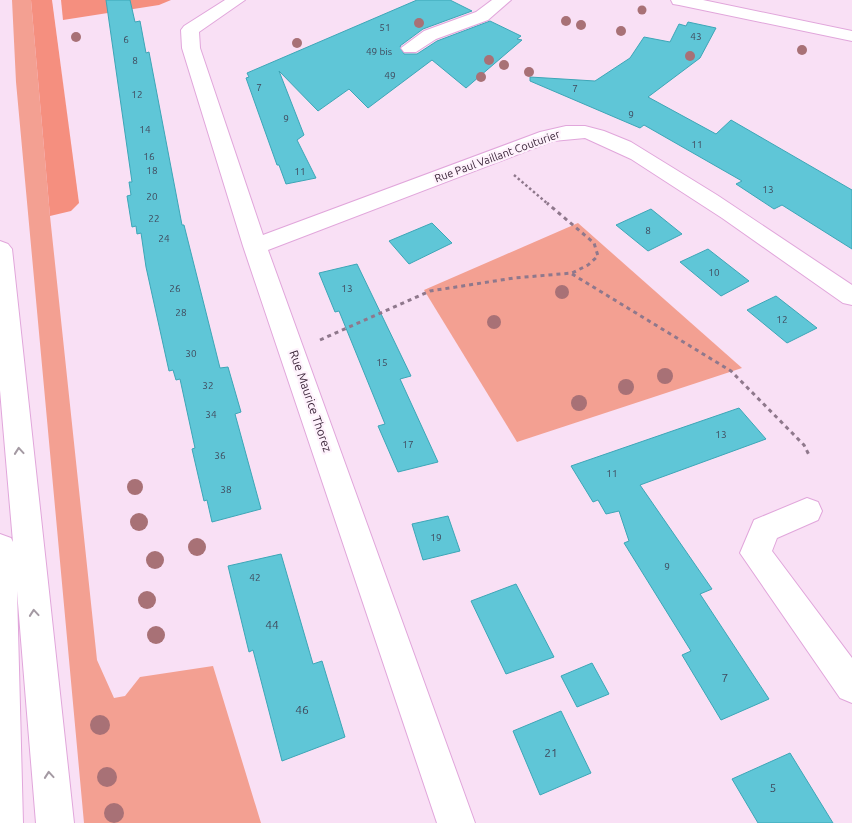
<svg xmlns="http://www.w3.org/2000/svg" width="852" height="823" viewBox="0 0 852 823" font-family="Ubuntu,sans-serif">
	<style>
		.green { fill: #f3a092 }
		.forest { fill: #f58f7f }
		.building { fill: #5fc6d7; stroke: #3da6b7 }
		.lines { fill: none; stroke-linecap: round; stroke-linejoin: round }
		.street-casing { stroke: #e1a6db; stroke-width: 2 }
		.primary-casing { stroke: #e1a6db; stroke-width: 2 }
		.path-far1 { stroke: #8f788c; stroke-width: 2.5; stroke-dasharray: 2.5 2.5; stroke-linecap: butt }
		.path { stroke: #8f788c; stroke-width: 3; stroke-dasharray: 4 4; stroke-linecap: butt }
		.street { fill: #fff; fill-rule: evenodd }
		.primary { fill: #fff; fill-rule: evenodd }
		.tree { fill: #a87176 }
		.oneway { stroke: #a49aa3 }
		.labels { text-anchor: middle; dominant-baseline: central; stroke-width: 4.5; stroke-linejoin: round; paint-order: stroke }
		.number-label { font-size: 10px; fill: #40495c }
		.far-street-label { font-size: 11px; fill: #351f33; stroke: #fef2fc }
		.street-label { font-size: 12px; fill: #351f33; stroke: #fef2fc }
		.near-number-label { font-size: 12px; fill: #40495c }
	</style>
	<rect width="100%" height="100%" fill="#f9e0f5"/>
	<g class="green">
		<polygon points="12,0 31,0 50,216 97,660 114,698 125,696 140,677 213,666 261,823 84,823 16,82"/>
		<polygon points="578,223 742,368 517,442 424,290"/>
	</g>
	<g class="forest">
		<polygon points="31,0 52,0 79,203 71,211 50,216"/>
		<polygon points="61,0 171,0 159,5 63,20"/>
	</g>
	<g class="building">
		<polygon points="106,0 130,0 135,22 140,21 146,53 149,52 182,225 184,225 220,368 228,367 241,412 235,414 261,509 212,522 207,500 204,501 192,449 195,448 180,379 176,380 173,370 169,371 146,267 141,233 137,234 136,226 132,227 127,196 131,195 129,182 132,182"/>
		<polygon points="417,0 450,0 472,11 423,29 400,46 404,54 417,54 437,41 490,21 521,36 517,39 522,40 466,88 432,60 368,108 349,89 318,111 279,71 304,135 297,140 316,178 286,184 279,165 277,165 246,78 249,77 247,73"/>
		<polygon points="688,22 716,28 700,58 648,97 716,134 731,120 852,190 852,249 782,205 774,209 736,184 742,181 644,125 640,128 530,81 530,77 595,81 630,58 644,37 670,42 679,24 686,26"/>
		<polygon points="651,209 682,234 648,251 616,225"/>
		<polygon points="432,223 452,243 409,264 389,241"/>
		<polygon points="708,249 749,281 721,296 680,262"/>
		<polygon points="357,264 411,376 400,379 438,462 398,472 378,426 385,424 339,311 335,312 319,273"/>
		<polygon points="776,296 817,328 787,343 747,310"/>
		<polygon points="739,408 766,439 640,485 712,589 700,594 769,699 721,720 682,655 691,651 624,543 629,541 619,511 606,514 598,500 593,502 571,466"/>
		<polygon points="448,516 460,551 423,560 412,524"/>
		<polygon points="281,554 313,664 322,661 345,737 282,761 253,650 249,652 228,566"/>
		<polygon points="516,584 554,657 506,674 471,601"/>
		<polygon points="592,663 609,694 577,707 561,676"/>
		<polygon points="561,711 591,773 540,795 513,731"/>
		<polygon points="790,753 833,823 758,823 732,779"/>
	</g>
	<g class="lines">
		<g class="street-casing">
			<g id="street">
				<polygon points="225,0 245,0 199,32 200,48 263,235 540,132 566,126 585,126 604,131 631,142 717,195 852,285 852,305 843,303 722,218 631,159 585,138 553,141 268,250 475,823 437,823 243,246 182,48 181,30 184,26"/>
				<polygon points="492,0 511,0 488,20 436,39 416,52 404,52 401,48 424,31 476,12"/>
				<polygon points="671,0 703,0 852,31 852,41 679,5 673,4"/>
				<polygon points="807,498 818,502 822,511 818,520 777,538 772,551 852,658 852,703 840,698 740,553 754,520"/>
			</g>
		</g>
		<g class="primary-casing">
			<polygon id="primary" points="0,241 8,244 12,249 74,823 36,823 17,591 23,823 0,823 0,534 11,538 13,542 0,390"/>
		</g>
		<polyline class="path-far1" points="514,175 548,204"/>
		<g class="path">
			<polyline points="572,274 731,371 804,445 810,457"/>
			<polyline points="320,340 430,291 514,278 572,273 588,265 598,256 594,243 547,203"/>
		</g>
		<use href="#street" class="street"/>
		<use href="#primary" class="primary"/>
	</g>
	<g class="tree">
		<circle cx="642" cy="10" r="4.5"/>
		<circle cx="566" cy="21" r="5"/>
		<circle cx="419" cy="23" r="5"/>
		<circle cx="581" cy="25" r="5"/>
		<circle cx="621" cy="31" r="5"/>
		<circle cx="76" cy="37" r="5"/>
		<circle cx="297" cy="43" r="5"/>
		<circle cx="802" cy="50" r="5"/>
		<circle cx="690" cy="56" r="5"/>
		<circle cx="489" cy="60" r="5"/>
		<circle cx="504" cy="65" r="5"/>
		<circle cx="529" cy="72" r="5"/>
		<circle cx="481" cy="77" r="5"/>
		<circle cx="562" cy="292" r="7"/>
		<circle cx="494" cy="322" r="7"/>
		<circle cx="665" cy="376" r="8"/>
		<circle cx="626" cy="387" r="8"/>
		<circle cx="579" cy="403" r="8"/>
		<circle cx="135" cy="487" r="8"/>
		<circle cx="139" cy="522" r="9"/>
		<circle cx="197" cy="547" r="9"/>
		<circle cx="155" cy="560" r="9"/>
		<circle cx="147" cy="600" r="9"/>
		<circle cx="156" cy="635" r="9"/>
		<circle cx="100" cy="725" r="10"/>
		<circle cx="107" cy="777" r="10"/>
		<circle cx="114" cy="813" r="10"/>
	</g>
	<defs><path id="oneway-chevron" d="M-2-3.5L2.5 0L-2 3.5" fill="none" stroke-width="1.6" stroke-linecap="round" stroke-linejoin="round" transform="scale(1.25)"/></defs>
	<g class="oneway">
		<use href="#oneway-chevron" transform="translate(19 451) rotate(-95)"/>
		<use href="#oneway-chevron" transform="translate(34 613) rotate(-95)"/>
		<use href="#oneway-chevron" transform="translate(49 775) rotate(-95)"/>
	</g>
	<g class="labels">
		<g class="number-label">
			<text x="385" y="27">51</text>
			<text x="696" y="36">43</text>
			<text x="126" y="39">6</text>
			<text x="379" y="51">49 bis</text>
			<text x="135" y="60">8</text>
			<text x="390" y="75">49</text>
			<text x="259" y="87">7</text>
			<text x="575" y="88">7</text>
			<text x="137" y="94">12</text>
			<text x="631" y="114">9</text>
			<text x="286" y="118">9</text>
			<text x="145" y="129">14</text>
			<text x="697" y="144">11</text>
			<text x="149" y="156">16</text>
			<text x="152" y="170">18</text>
			<text x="300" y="171">11</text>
			<text x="768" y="189">13</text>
			<text x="152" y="196">20</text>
			<text x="154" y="218">22</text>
			<text x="648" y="230">8</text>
			<text x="164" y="238">24</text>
			<text x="714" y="272">10</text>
			<text x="175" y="288">26</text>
			<text x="347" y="288">13</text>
			<text x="181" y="312">28</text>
			<text x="782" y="319">12</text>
			<text x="191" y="353">30</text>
			<text x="382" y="362">15</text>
			<text x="208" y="385">32</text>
			<text x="211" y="414">34</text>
			<text x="721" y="434">13</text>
			<text x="408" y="444">17</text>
			<text x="220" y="455">36</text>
			<text x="612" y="473">11</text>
			<text x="226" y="489">38</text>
			<text x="436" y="537">19</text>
			<text x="667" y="566">9</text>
			<text x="255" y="577">42</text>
		</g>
		<g class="far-street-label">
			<text transform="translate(497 156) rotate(-20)">Rue Paul Vaillant Couturier</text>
		</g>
		<g class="street-label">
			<text transform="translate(311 401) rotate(71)">Rue Maurice Thorez</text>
		</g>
		<g class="near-number-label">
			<text x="272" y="624">44</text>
			<text x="725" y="677">7</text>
			<text x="302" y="709">46</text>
			<text x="551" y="752">21</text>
			<text x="773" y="787">5</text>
		</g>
	</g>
</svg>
